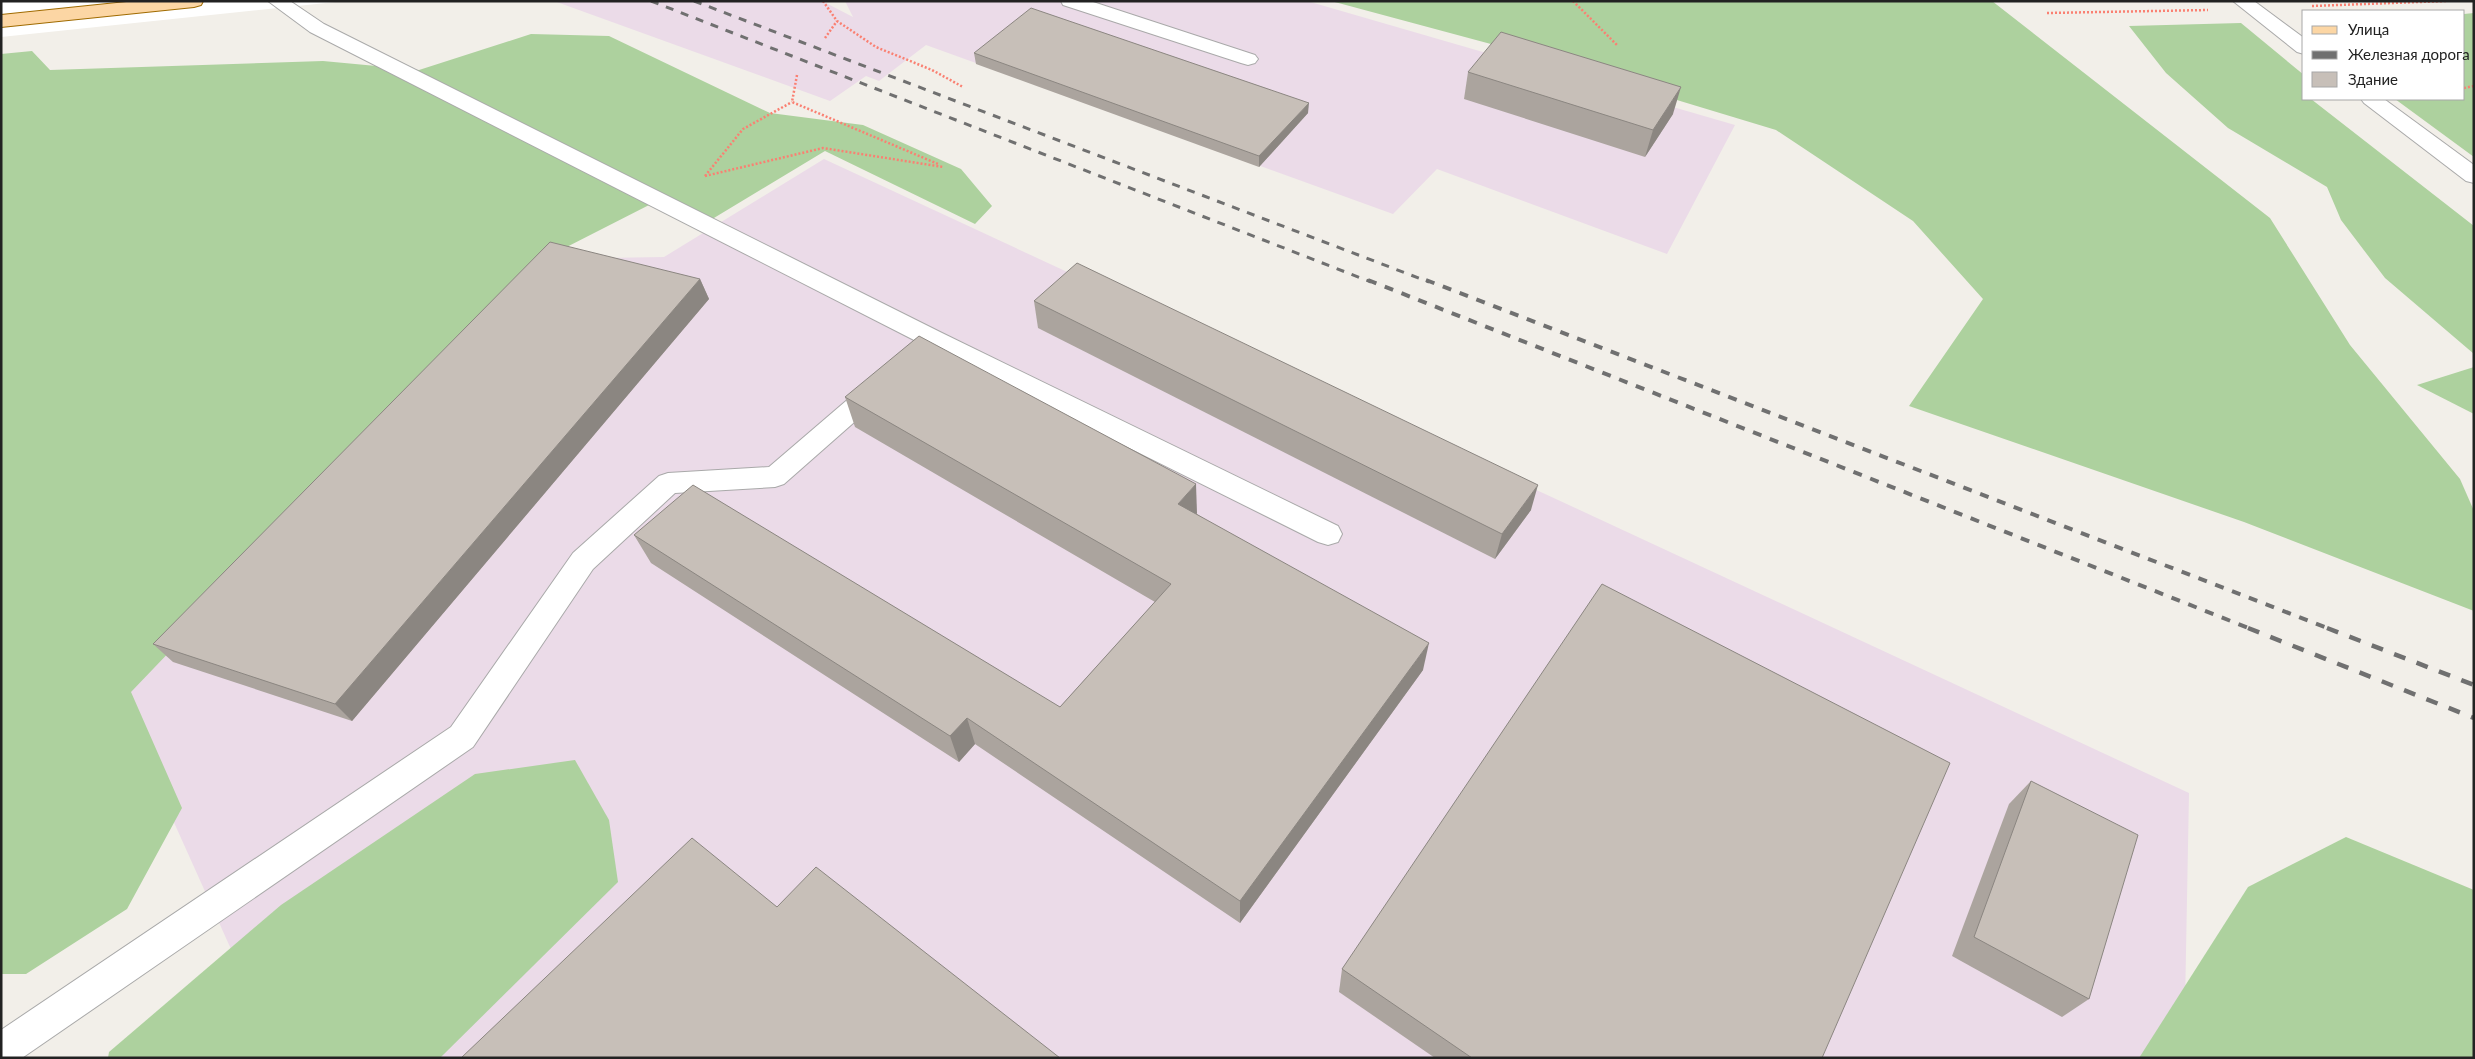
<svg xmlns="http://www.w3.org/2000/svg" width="2475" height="1059" viewBox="0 0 2475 1059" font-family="Lato,sans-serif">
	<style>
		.industrial { fill: #ebdbe8 }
		.forest { fill: #add19e }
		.pier { fill: #fff }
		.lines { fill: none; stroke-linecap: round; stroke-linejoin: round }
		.minor-casing { stroke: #a9a9a9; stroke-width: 2 }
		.major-casing { stroke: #a06b00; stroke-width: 2 }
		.path { stroke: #fa8072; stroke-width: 2.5; stroke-dasharray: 2 2; stroke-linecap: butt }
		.minor { fill: #fff; fill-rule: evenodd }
		.major { fill: #fcd6a4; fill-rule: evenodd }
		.rail-far2 { stroke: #707070; stroke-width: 3; stroke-dasharray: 8 8; stroke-linecap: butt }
		.rail-far1 { stroke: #707070; stroke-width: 4; stroke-dasharray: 9 9; stroke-linecap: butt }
		.rail { stroke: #707070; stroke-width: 4.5; stroke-dasharray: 12 12; stroke-linecap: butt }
		.wall { fill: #aba49e }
		.shaded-wall { fill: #8b8681 }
		.building { fill: #c7bfb8; stroke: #8b8681 }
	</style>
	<rect width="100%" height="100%" fill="#f2efe9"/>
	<g class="industrial">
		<polygon points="554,1 822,1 853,17 845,1 1307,1 1735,125 1667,254 1437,169 1393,214 926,45 879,81 866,76 830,101"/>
		<polygon points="824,159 2189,793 2184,1058 280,1058 118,698 540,259 664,257"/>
	</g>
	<g class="forest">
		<polygon points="1331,1 1992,1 2270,218 2350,345 2460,479 2474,511 2474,611 2244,522 1909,406 1983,299 1913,221 1776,130 1502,47"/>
		<polygon points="2474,13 2474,157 2395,99 2464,99 2464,14"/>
		<polygon points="2241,23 2304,75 2304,99 2311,99 2474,226 2474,354 2385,278 2341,220 2327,187 2228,128 2166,73 2129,26"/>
		<polygon points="531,34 609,36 770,113 863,125 961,169 992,206 975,224 825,151 699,227 653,203 549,256 131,692 182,808 127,909 26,974 1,974 1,54 32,51 50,70 323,61 419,70"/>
		<polygon points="2474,367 2474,414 2417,385"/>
		<polygon points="575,760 609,820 618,882 440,1058 108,1058 109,1052 281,905 475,774"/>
		<polygon points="2346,837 2474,890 2474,1058 2139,1058 2248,887"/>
	</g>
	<polygon class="pier" points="1,1 345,1 1,37"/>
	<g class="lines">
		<g class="minor-casing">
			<g id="minor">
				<polygon points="268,1 290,1 324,24 942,333 1338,526 1342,534 1338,542 1328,545 1318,542 935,351 784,484 775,487 675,493 593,569 473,747 22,1058 1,1058 1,1030 451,727 573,553 659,476 668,473 769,467 916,341 310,32"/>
				<polygon points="1061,1 1090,1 1255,55 1258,59 1255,63 1248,65 1241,63 1063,5"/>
				<polygon points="2233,1 2254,1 2304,38 2304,54 2297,52"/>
				<polygon points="2361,99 2384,99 2474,165 2474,183 2466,181 2364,103"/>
			</g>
		</g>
		<g class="major-casing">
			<polygon id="major" points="136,1 203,1 201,5 194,7 1,27 1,15"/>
		</g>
		<g class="path">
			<polyline points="823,1 837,21 876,47 932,70 963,87"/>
			<polyline points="1573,1 1618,46"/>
			<polyline points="2312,6 2446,1"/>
			<polyline points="2047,13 2208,10"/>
			<polyline points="825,38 837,21"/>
			<polyline points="797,75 792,102 938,164"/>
			<polyline points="2464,88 2474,86"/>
			<polyline points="705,176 823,148 943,167"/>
			<polyline points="705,176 743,129 792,102"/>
		</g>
		<use href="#minor" class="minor"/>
		<use href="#major" class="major"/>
		<g class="rail-far2">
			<polyline points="651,1 1371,282"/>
			<polyline points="694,1 1429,282"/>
		</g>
		<g class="rail-far1">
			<polyline points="1368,280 2251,629"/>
			<polyline points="1426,280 2330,629"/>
		</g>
		<g class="rail">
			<polyline points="2248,628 2474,718"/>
			<polyline points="2327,628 2474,685"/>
		</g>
	</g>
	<g class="wall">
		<polygon points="974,53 1308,113 1259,167 976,64"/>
		<polygon points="1468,72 1673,114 1645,157 1464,99"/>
		<polygon points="700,279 709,299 352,721 173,662 153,644"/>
		<polygon points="1034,301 1531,510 1495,559 1038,328"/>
		<polygon points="845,397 1197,513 1197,514 1423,670 1240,923 975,744 959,762 651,563 634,535 1060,707 1155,602 855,427"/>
		<polygon points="2031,781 2089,999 2062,1017 1952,956 2009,804"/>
		<polygon points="1342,969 1822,1058 1435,1058 1339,992"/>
	</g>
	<g class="shaded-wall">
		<polygon points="1681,87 1673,114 1645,157 1653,130"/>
		<polygon points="1309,103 1308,113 1259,167 1259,156"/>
		<polygon points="700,279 709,299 352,721 335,704"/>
		<polygon points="1196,484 1197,513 1180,533 1178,504"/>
		<polygon points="1538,485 1531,510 1495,559 1502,534"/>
		<polygon points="1429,643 1423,670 1240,923 1240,901"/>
		<polygon points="967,718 975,744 959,762 950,736"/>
	</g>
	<g class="building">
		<polygon points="1031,8 1309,103 1259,156 974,53"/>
		<polygon points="1501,32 1681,87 1653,130 1468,72"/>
		<polygon points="550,242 700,279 335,704 153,644"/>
		<polygon points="1077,263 1538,485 1502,534 1034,301"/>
		<polygon points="919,336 1196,484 1178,504 1429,643 1240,901 967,718 950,736 634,535 693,485 1060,707 1171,584 845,397"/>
		<polygon points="1602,584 1950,763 1822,1058 1472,1058 1342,969"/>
		<polygon points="2031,781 2138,835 2089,999 1974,937"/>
		<polygon points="692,838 777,907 816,867 1060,1058 461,1058"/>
	</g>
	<rect width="2475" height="1059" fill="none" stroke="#222222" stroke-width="5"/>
	<rect x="2302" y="10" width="162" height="90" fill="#ffffff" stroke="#a7a7a7"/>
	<rect x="2312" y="26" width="25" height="8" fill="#fcd6a4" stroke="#a7a7a7"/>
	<text x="2348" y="35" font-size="15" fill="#222222">Улица</text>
	<rect x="2312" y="51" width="25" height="8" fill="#707070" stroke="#a7a7a7"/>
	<text x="2348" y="60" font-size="15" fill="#222222">Железная дорога</text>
	<rect x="2312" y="72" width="25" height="15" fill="#c7bfb8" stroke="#a7a7a7"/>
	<text x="2348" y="85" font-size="15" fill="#222222">Здание</text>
</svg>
